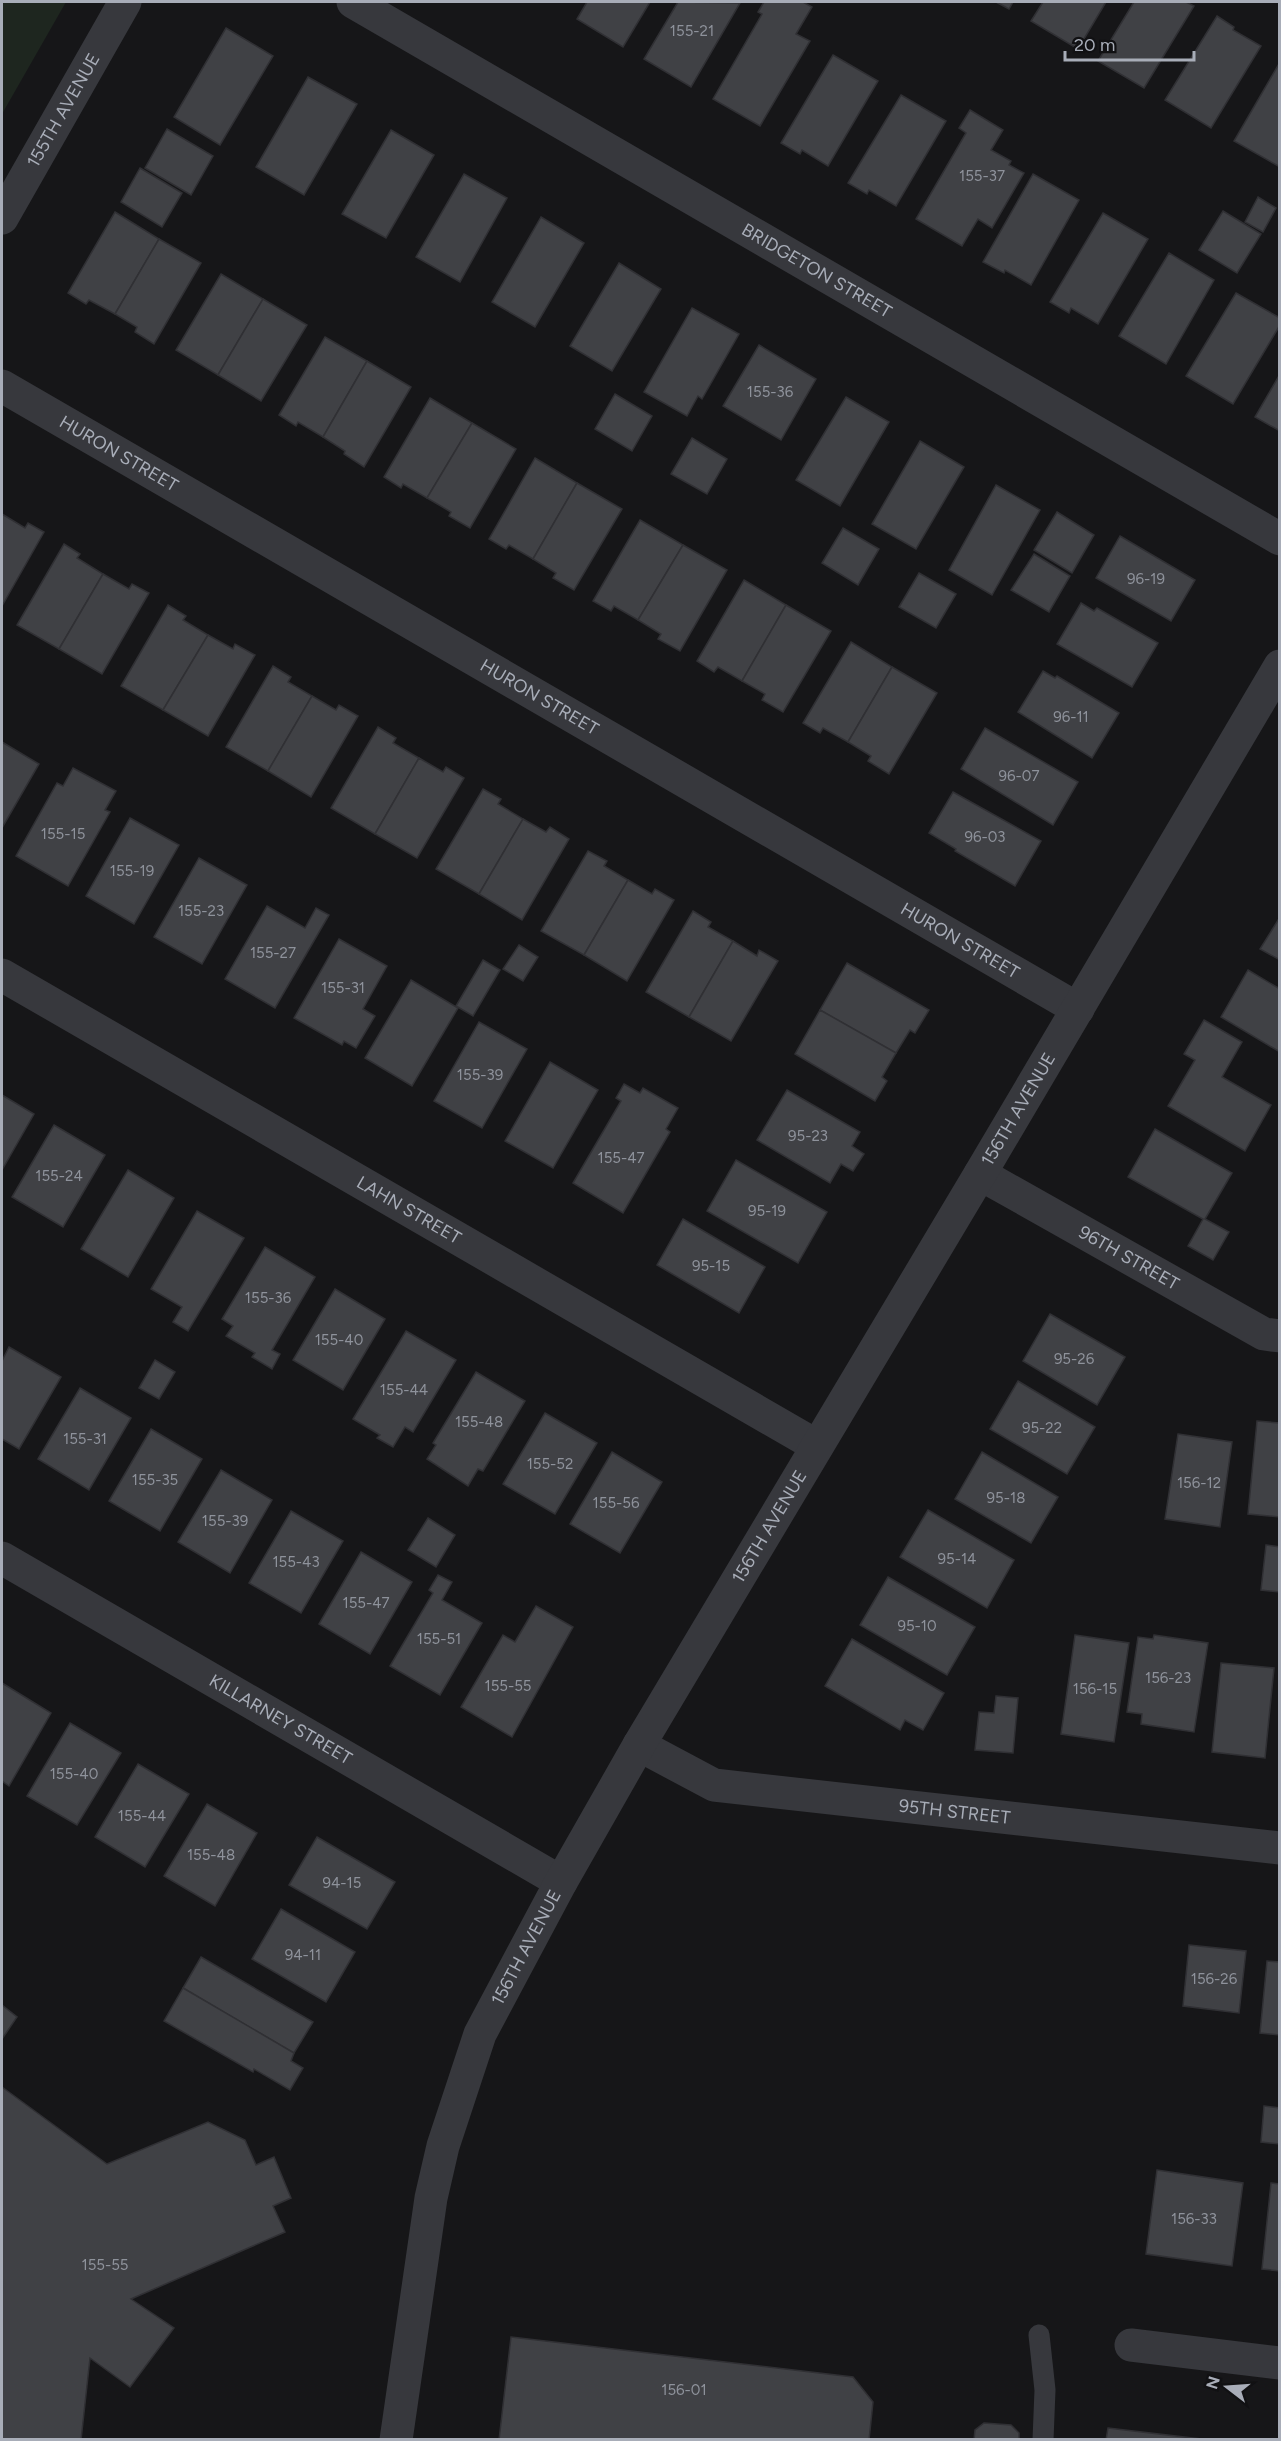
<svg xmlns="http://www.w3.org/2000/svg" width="1281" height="2441" viewBox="0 0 1281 2441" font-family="Figtree,sans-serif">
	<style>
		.green { fill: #1e261f }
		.building { fill: #404145; stroke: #303034; stroke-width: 1.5 }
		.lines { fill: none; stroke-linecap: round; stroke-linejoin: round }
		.service { stroke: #37383d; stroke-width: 21 }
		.minor { stroke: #37383d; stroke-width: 33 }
		.labels { text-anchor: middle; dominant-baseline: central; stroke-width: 4.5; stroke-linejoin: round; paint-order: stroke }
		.number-label { font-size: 15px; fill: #8e929b }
		.street-label { font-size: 18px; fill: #a8adb8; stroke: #111113 }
	</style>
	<rect width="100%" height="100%" fill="#161618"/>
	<polygon class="green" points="2,2 66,2 2,114"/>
	<g class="building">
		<polygon points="587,2 650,2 623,47 577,19"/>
		<polygon points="678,2 740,3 691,87 644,59"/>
		<polygon points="764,2 803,2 812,7 796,34 810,41 760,126 713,99 762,14 758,12"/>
		<polygon points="996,2 1013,2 1009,9"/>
		<polygon points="1043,2 1106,2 1078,49 1031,21"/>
		<polygon points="1134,2 1186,2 1194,6 1144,88 1098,61"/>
		<polygon points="1217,16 1234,27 1233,30 1261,46 1211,128 1165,100"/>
		<polygon points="226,28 273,56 220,145 174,117"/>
		<polygon points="833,55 878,81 828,166 802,150 800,154 781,143"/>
		<polygon points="1280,62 1280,167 1234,141"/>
		<polygon points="308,77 357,104 304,195 256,167"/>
		<polygon points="901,95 946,121 896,206 869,190 867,194 848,183"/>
		<polygon points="970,110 1003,130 991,150 1011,161 1009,165 1024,173 992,228 978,219 962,246 916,219 966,133 959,128"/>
		<polygon points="167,129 213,156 191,195 145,168"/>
		<polygon points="391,130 434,155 386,238 342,214"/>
		<polygon points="140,168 182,193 162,227 121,202"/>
		<polygon points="464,174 507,198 460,282 416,257"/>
		<polygon points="1033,174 1079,200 1031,285 1005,270 1004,273 983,262"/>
		<polygon points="1258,197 1276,208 1263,232 1245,222"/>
		<polygon points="1223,211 1261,234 1237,273 1199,250"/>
		<polygon points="115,212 159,239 115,314 89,300 86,304 68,293"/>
		<polygon points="1103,213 1148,239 1098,324 1071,308 1069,313 1050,302"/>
		<polygon points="541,217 584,243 535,327 492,302"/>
		<polygon points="159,239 201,263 154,344 135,332 137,327 115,314"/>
		<polygon points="1169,253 1214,280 1166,364 1119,336"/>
		<polygon points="619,263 661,289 612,371 570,346"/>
		<polygon points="221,274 263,299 218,375 176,350"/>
		<polygon points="1236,293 1280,318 1280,325 1233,404 1186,376"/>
		<polygon points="263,299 307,325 261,401 218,375"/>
		<polygon points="692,308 739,334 702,399 698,396 687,416 644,392"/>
		<polygon points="325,337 367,361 323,437 298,422 296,426 279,415"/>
		<polygon points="759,345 816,379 781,440 723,406"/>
		<polygon points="367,361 411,387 364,467 344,454 345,451 323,437"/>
		<polygon points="1280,374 1280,431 1255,417"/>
		<polygon points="615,394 652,416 632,451 595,429"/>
		<polygon points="846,397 889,422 840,506 796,480"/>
		<polygon points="430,398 472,423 427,498 403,484 401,488 384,477"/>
		<polygon points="472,423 516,449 470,528 449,516 451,512 427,498"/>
		<polygon points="692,438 727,459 707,494 671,474"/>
		<polygon points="920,441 964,467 916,549 872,524"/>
		<polygon points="535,458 577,483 533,559 509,545 506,549 489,539"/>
		<polygon points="577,483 622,509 574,590 553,578 556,573 533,559"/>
		<polygon points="996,485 1040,510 992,595 949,570"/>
		<polygon points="1057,512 1094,535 1072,573 1034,550"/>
		<polygon points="2,514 25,528 28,523 44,532 2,606"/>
		<polygon points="640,520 683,545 638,620 614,606 611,611 593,601"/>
		<polygon points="843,528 879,549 858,585 822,563"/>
		<polygon points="1120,536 1195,580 1171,621 1096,578"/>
		<polygon points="64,544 80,554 77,558 103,574 59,649 17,625"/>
		<polygon points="683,545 727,570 680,651 658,639 661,634 638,620"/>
		<polygon points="1034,554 1070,576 1049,612 1011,590"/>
		<polygon points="919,573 956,594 936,628 899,607"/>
		<polygon points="103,574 129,589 132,584 149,593 102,674 59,649"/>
		<polygon points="744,580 786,605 742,681 718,667 714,672 697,661"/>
		<polygon points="1081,603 1094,611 1097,608 1158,643 1132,687 1057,644"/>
		<polygon points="168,605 186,616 183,620 208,635 163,710 121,686"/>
		<polygon points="786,605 831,631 783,712 762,700 765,694 742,681"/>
		<polygon points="208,635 233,649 235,644 255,655 208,736 163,710"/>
		<polygon points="851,642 892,667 848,742 823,728 820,733 803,723"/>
		<polygon points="273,666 291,677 288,682 312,696 268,771 226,747"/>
		<polygon points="892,667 937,693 889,774 868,761 871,756 848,742"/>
		<polygon points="1043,671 1055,678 1057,676 1119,713 1092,758 1018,712"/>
		<polygon points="312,696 336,710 339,705 358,716 311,797 268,771"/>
		<polygon points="378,727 396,738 393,743 419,758 375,834 331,808"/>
		<polygon points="985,728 1078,782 1053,825 961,769"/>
		<polygon points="2,742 39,764 2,828"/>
		<polygon points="419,758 443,772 446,767 464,778 417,858 375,834"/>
		<polygon points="73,768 116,791 105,810 110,812 68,886 16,856 57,783 63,786"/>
		<polygon points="483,789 501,799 498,804 523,819 479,894 436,869"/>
		<polygon points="953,792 1041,841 1015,886 955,851 956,849 929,833"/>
		<polygon points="130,818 179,845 134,924 86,896"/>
		<polygon points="523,819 546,832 550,827 569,839 522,920 479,894"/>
		<polygon points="588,851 607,861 604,866 628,880 584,955 541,931"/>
		<polygon points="199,858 247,885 202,964 154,937"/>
		<polygon points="628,880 652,894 655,889 674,900 627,981 584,955"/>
		<polygon points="267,906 305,928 316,908 329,915 275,1008 225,979"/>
		<polygon points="693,911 711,922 708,927 733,941 689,1017 646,992"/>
		<polygon points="1280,917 1280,960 1260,949"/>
		<polygon points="339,939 387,966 363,1009 375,1016 356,1048 344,1041 342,1045 294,1018"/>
		<polygon points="733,941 757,956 759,950 778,961 731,1041 689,1017"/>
		<polygon points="519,945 538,957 523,981 503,969"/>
		<polygon points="483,960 500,970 473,1016 456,1006"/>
		<polygon points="847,963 929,1010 915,1033 910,1030 896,1053 820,1010"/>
		<polygon points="1248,970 1280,989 1280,1052 1221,1017"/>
		<polygon points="411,980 458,1008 412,1086 365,1058"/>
		<polygon points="820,1010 896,1053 882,1077 887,1081 875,1101 795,1054"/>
		<polygon points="1204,1020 1242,1042 1222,1077 1271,1105 1245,1151 1168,1106 1195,1060 1184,1054"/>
		<polygon points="479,1022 527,1049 482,1128 434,1101"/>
		<polygon points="550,1062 598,1090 553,1168 505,1141"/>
		<polygon points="624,1084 640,1093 643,1088 678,1108 666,1129 670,1132 623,1213 573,1183 621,1101 616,1098"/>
		<polygon points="787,1090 860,1132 852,1146 864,1154 853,1171 841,1164 830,1183 757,1140"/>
		<polygon points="2,1095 34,1114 2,1170"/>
		<polygon points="54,1125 105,1155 63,1227 12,1197"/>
		<polygon points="1155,1129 1232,1173 1205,1219 1229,1232 1213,1260 1188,1246 1203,1219 1128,1177"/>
		<polygon points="736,1160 827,1212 798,1263 707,1211"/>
		<polygon points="128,1170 174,1198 128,1277 81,1249"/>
		<polygon points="197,1211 244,1238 188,1331 173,1322 182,1307 151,1289"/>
		<polygon points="683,1219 765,1267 739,1313 657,1265"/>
		<polygon points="265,1247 315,1277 272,1350 280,1354 272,1369 252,1357 255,1353 226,1336 233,1326 222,1319"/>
		<polygon points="335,1289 385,1319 343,1390 293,1360"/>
		<polygon points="1050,1314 1125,1357 1097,1405 1023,1361"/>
		<polygon points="406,1331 456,1360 413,1432 405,1427 393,1447 377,1438 380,1435 353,1419"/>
		<polygon points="9,1347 61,1377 19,1449 2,1439 2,1361"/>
		<polygon points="155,1360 175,1372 159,1399 139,1388"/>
		<polygon points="476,1372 525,1401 483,1471 478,1469 468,1486 427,1459 436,1445 433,1443"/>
		<polygon points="1018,1381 1095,1427 1067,1474 990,1429"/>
		<polygon points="80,1388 131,1418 89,1490 38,1459"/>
		<polygon points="545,1413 597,1443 555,1514 503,1484"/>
		<polygon points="1257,1421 1280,1423 1280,1517 1248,1514"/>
		<polygon points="151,1429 202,1459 160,1531 109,1501"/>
		<polygon points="1178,1434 1232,1442 1220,1527 1165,1519"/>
		<polygon points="612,1452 662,1482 620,1553 570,1524"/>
		<polygon points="982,1452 1058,1497 1031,1543 955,1499"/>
		<polygon points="221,1470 272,1500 230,1573 178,1542"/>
		<polygon points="928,1510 1014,1560 987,1608 900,1557"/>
		<polygon points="291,1511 343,1541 301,1613 249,1583"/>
		<polygon points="428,1518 455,1535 436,1567 408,1550"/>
		<polygon points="1266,1545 1280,1547 1280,1592 1261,1590"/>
		<polygon points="361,1552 412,1582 370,1654 319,1624"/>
		<polygon points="438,1575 452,1582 442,1600 482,1623 440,1695 390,1666 433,1593 429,1590"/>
		<polygon points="888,1577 975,1627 947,1675 860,1625"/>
		<polygon points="536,1606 573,1627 512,1737 461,1707 503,1635 515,1642"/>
		<polygon points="1075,1635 1129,1643 1114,1742 1061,1734"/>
		<polygon points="1154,1635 1208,1643 1194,1732 1141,1724 1142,1714 1127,1712 1138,1637 1153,1639"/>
		<polygon points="852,1639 944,1693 923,1730 905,1720 900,1730 825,1686"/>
		<polygon points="1221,1663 1274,1668 1265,1758 1212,1752"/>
		<polygon points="2,1683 51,1713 9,1786 2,1781"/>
		<polygon points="996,1696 1018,1698 1013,1753 975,1750 979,1712 994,1713"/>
		<polygon points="70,1723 121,1753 77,1825 27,1796"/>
		<polygon points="138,1764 189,1794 145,1867 95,1837"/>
		<polygon points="207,1804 257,1833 215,1906 164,1876"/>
		<polygon points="317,1837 395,1882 367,1929 289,1885"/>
		<polygon points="281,1909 355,1952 326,2002 252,1959"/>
		<polygon points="1189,1945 1246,1951 1239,2013 1183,2006"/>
		<polygon points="201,1957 313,2022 294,2053 183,1988"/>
		<polygon points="1267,1961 1280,1962 1280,2035 1260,2033"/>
		<polygon points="183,1988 294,2053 291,2061 303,2068 290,2090 254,2069 253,2072 164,2021"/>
		<polygon points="2,2005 17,2017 2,2039"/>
		<polygon points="2,2087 107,2164 208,2122 245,2140 256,2165 274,2157 291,2198 273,2206 285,2232 131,2299 174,2328 130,2387 90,2358 81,2440 2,2440"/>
		<polygon points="1264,2106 1280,2108 1280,2144 1261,2142"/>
		<polygon points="1157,2170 1243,2183 1232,2266 1146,2254"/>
		<polygon points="1271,2183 1280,2184 1280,2271 1262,2269"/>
		<polygon points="511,2337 853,2377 873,2402 869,2440 499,2440"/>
		<polygon points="984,2423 1011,2425 1019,2433 1019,2440 974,2440 975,2430"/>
		<polygon points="1108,2428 1201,2439 1201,2440 1106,2440"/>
	</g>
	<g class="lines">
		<polyline class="service" points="1039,2335 1045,2390 1043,2440"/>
		<g class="minor">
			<path id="s1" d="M 353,2 L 1280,539"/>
			<path id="s2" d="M 2,218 L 125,2"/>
			<path id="s3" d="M 2,386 L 1078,1009"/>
			<path id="s4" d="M 2,975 L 817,1446"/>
			<path id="s5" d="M 980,1174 L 1264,1334 L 1280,1336"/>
			<path id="s6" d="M 2,1558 L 561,1882"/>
			<path id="s7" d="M 639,1745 L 714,1785 L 1280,1848"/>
			<polyline points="1131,2345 1280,2363"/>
			<path id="s8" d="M 396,2440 L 431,2198 L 443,2146 L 480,2034 L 561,1882 L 639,1745 L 980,1174 L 1280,666"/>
		</g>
	</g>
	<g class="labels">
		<g class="number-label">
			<text x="692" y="31">155-21</text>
			<text x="982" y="176">155-37</text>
			<text x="770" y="392">155-36</text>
			<text x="1146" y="579">96-19</text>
			<text x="1071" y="717">96-11</text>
			<text x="1019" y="776">96-07</text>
			<text x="63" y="834">155-15</text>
			<text x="985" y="837">96-03</text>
			<text x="132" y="871">155-19</text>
			<text x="201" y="911">155-23</text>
			<text x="273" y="953">155-27</text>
			<text x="343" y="988">155-31</text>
			<text x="480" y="1075">155-39</text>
			<text x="808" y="1136">95-23</text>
			<text x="621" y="1158">155-47</text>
			<text x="59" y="1176">155-24</text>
			<text x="767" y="1211">95-19</text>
			<text x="711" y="1266">95-15</text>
			<text x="268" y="1298">155-36</text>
			<text x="339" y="1340">155-40</text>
			<text x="1074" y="1359">95-26</text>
			<text x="404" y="1390">155-44</text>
			<text x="479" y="1422">155-48</text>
			<text x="1042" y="1428">95-22</text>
			<text x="85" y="1439">155-31</text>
			<text x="550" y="1464">155-52</text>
			<text x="155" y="1480">155-35</text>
			<text x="1199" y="1483">156-12</text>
			<text x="1006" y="1498">95-18</text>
			<text x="616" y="1503">155-56</text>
			<text x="225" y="1521">155-39</text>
			<text x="957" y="1559">95-14</text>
			<text x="296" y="1562">155-43</text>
			<text x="366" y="1603">155-47</text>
			<text x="917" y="1626">95-10</text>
			<text x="439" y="1639">155-51</text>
			<text x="1168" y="1678">156-23</text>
			<text x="508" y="1686">155-55</text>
			<text x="1095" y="1689">156-15</text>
			<text x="74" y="1774">155-40</text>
			<text x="142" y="1816">155-44</text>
			<text x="211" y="1855">155-48</text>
			<text x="342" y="1883">94-15</text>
			<text x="303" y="1955">94-11</text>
			<text x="1214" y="1979">156-26</text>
			<text x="1194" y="2219">156-33</text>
			<text x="105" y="2265">155-55</text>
			<text x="684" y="2390">156-01</text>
		</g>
		<g class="street-label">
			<text stroke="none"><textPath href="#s2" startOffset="124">155TH AVENUE</textPath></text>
			<text stroke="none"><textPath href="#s1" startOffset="536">BRIDGETON STREET</textPath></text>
			<text stroke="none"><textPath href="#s3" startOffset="135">HURON STREET</textPath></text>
			<text stroke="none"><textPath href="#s3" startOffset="621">HURON STREET</textPath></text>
			<text stroke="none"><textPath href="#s3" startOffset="1107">HURON STREET</textPath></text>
			<text stroke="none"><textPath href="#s8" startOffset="1486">156TH AVENUE</textPath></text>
			<text stroke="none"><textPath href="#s4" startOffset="470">LAHN STREET</textPath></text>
			<text stroke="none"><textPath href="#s5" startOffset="171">96TH STREET</textPath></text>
			<text stroke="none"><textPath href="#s8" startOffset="1000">156TH AVENUE</textPath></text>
			<text stroke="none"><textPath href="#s6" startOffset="322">KILLARNEY STREET</textPath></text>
			<text stroke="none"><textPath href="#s7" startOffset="327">95TH STREET</textPath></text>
			<text stroke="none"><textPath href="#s8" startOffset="514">156TH AVENUE</textPath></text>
		</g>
	</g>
	<rect width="1281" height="2441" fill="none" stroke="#a8adb8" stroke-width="6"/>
	<g transform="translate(1227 2387) rotate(287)" stroke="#111113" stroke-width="4.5" paint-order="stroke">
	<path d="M0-4.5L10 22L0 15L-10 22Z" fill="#a8adb8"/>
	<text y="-9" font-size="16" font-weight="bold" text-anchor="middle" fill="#a8adb8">N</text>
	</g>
	<path d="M1065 51v9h129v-9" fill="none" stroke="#a8adb8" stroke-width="3"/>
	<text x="1074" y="51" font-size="18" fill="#a8adb8" stroke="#111113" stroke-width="4.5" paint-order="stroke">20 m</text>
</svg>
